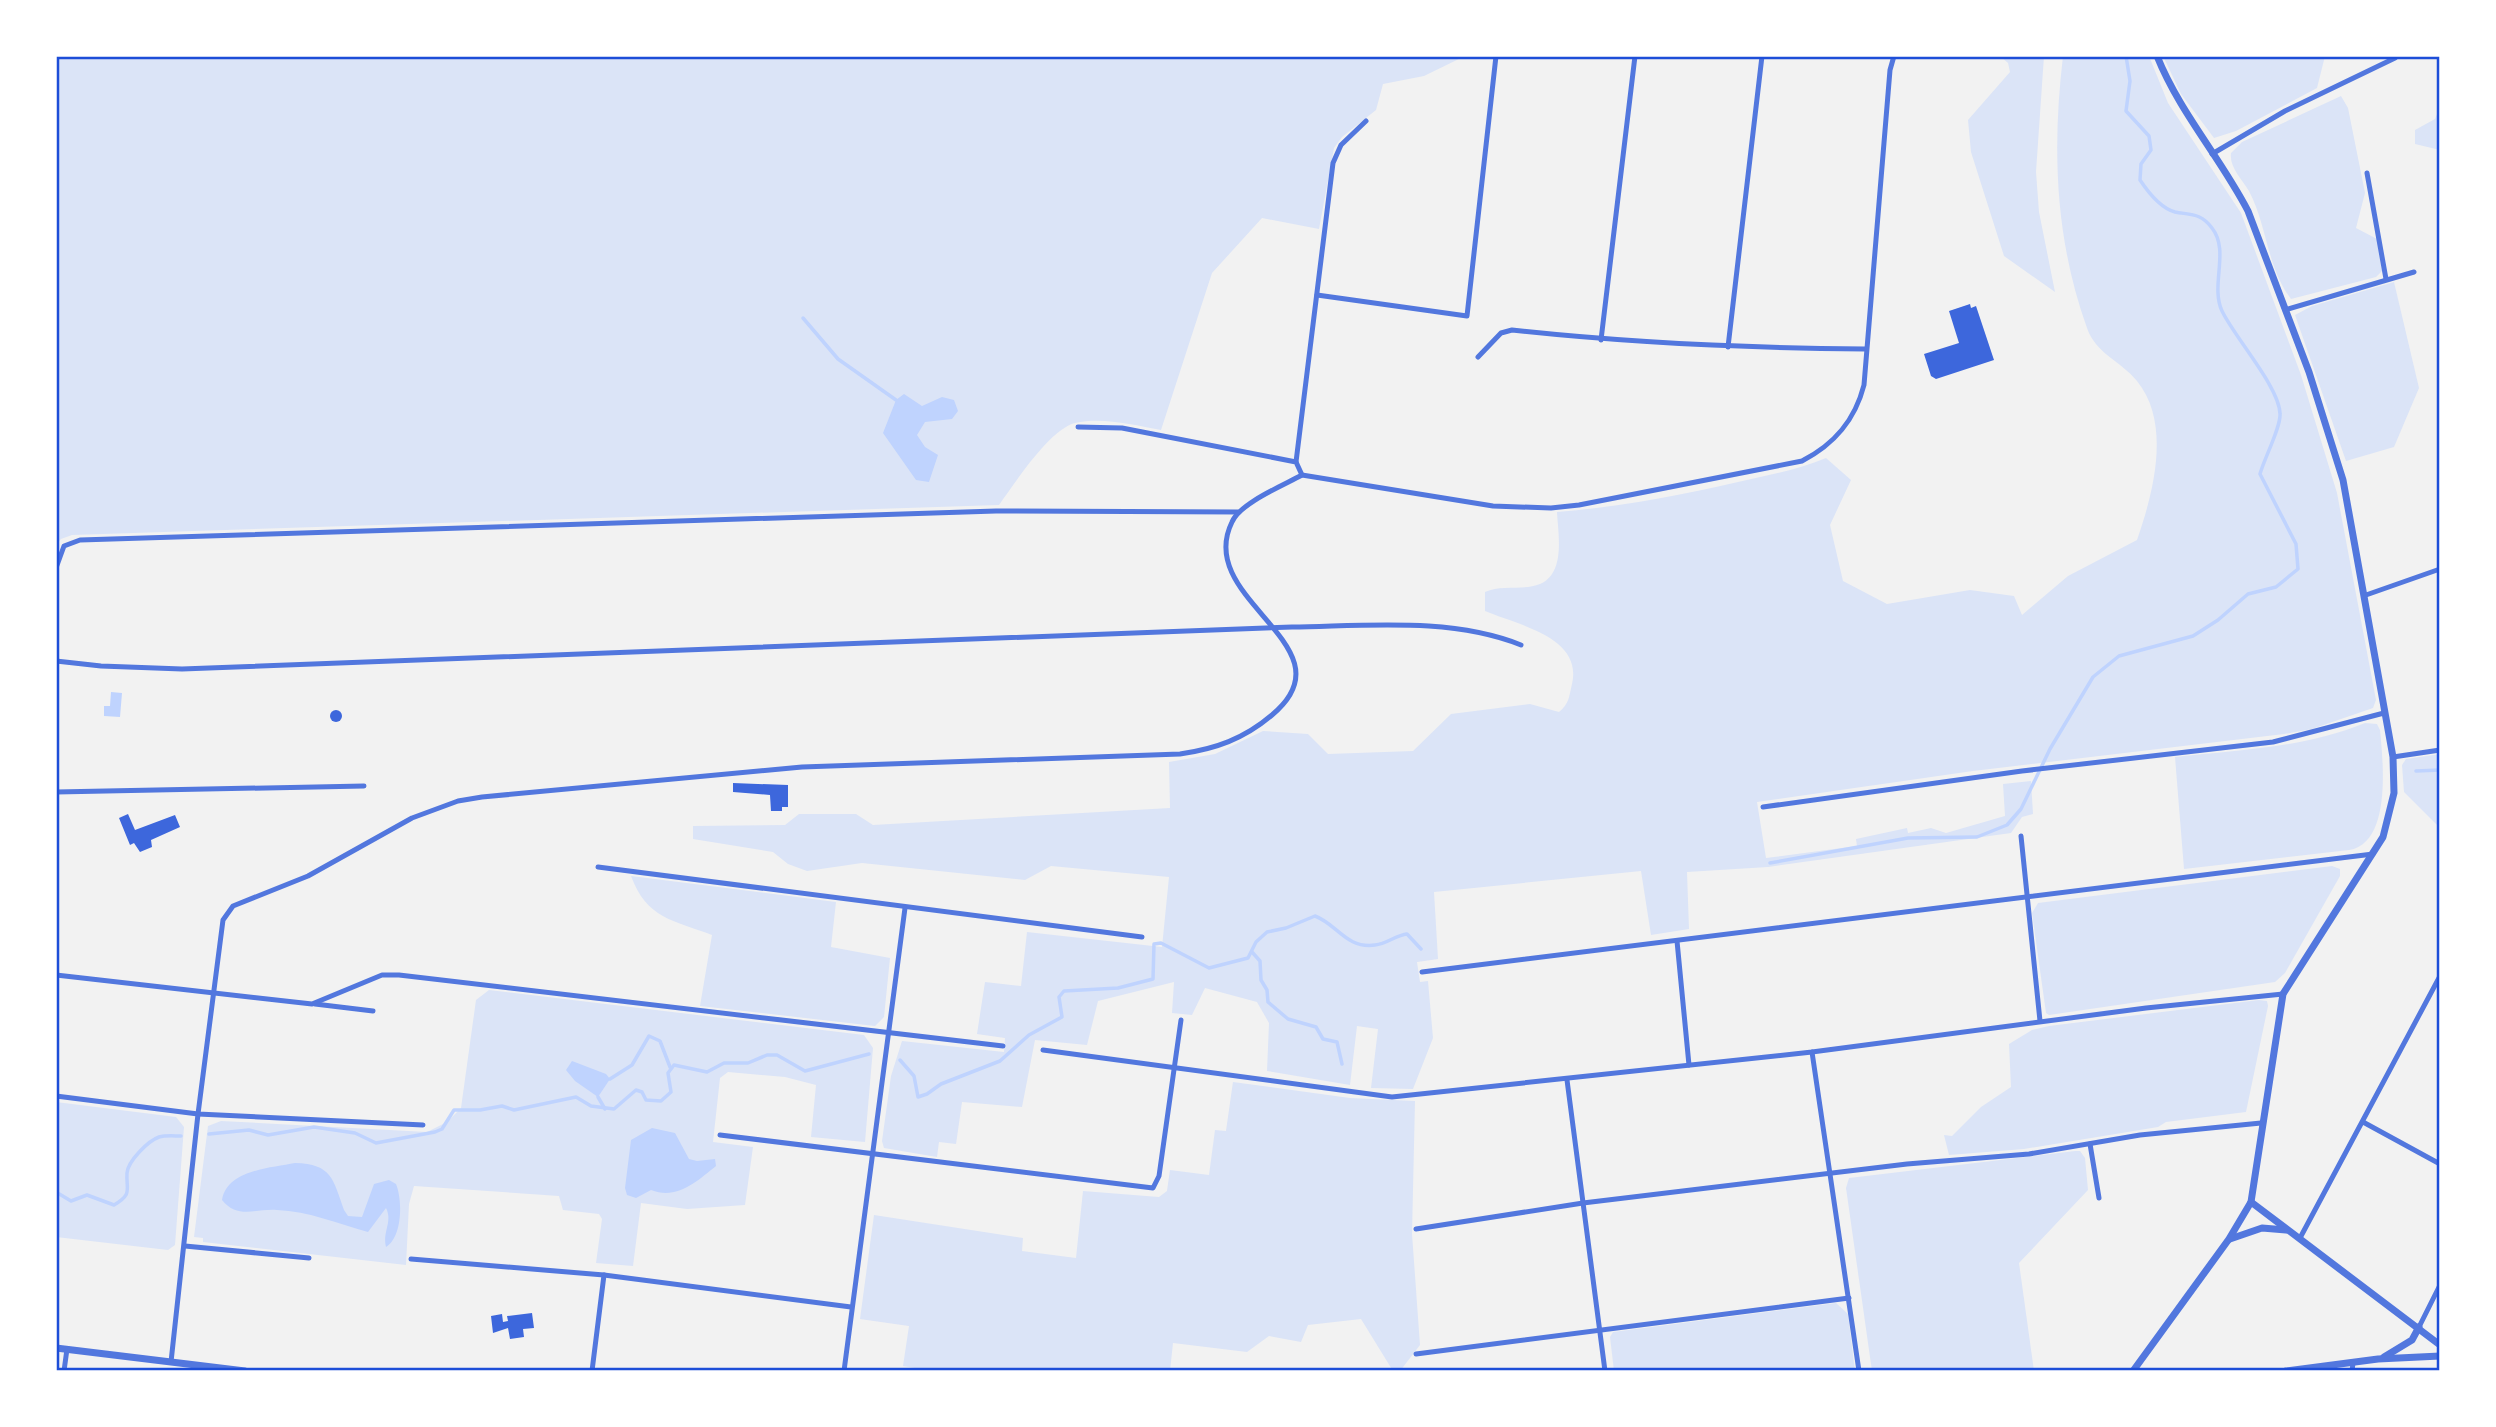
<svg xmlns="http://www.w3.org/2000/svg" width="2496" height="1427" viewBox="0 0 2496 1427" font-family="'Asap Condensed',sans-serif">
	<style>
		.green { fill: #dbe4f7 }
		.water { fill: #bfd3fe }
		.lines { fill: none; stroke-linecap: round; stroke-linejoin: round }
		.stream { stroke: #bfd3fe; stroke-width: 3.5 }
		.building { fill: #3d67dc }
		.minor { stroke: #5277de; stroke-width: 5 }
		.tertiary { stroke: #5277de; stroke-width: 7 }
		.neatline { fill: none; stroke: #1d4ed8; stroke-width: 2.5 }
	</style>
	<rect width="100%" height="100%" fill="#f2f2f2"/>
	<g class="green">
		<path d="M 56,56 L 1465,56 L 1424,76 L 1383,84 L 1376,110 L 1342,137 L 1334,148 L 1319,229 L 1262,218 L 1212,273 L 1161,430 C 1133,425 1103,417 1075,423 C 1050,429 1014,484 999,505 L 72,535 L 61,539 L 56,545 Z"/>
		<polygon points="2000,56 2044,56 2036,172 2039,212 2055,292 2004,256 1971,152 1968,120 2010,72 2008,63"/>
		<path d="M 2063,56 L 2149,56 L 2168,103 L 2241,213 L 2301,375 L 2337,493 L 2376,700 L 2373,708 L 2312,729 L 2284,734 L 1973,771 L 1757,802 L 1766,858 L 1857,846 L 1856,839 L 1907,828 L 1908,833 L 1931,828 L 1946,833 L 2005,816 L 2003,784 L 2031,781 L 2033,814 L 2022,817 L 2011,833 L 1768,867 L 1687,872 L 1689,929 L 1651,935 L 1641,871 L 1434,892 L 1438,959 L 1417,962 L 1420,982 L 1428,981 L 1433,1038 L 1413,1089 L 1371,1088 L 1378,1029 L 1357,1026 L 1350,1085 L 1267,1071 L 1269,1023 L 1257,1002 L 1205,988 L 1192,1015 L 1172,1013 L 1174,982 L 1098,1001 L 1087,1045 L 1035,1040 L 1022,1107 L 962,1102 L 956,1144 L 939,1142 L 937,1157 L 884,1148 L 882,1141 L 891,1076 L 902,1041 L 1004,1052 L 1005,1038 L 977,1034 L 985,982 L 1021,986 L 1027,932 L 1162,947 L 1169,877 L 1051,866 L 1025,880 L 862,863 L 807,871 L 788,864 L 773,852 L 693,839 L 693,826 L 785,825 L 799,814 L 856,814 L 873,825 L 1170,808 L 1169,762 L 1215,754 L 1263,731 L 1308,734 L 1328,754 L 1413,751 L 1451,714 L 1530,704 L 1559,712 C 1569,704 1569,697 1572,684 C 1583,637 1518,625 1485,611 L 1485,592 C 1502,584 1523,591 1540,584 C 1566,573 1558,533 1557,512 C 1618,507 1678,496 1738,482 C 1768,475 1798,470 1826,458 L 1851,480 L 1830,525 L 1843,581 L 1887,604 L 1970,590 L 2014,596 L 2022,615 L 2068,576 L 2137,540 C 2153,494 2172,424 2137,381 C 2121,361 2096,354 2087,328 C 2055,239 2052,149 2063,56 Z"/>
		<polygon points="2163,56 2325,56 2317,88 2236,131 2214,138 2181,94"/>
		<path d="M 2341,96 L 2348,108 L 2365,193 L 2356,228 L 2377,239 L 2382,271 L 2376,277 L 2291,299 C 2267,268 2267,225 2249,191 C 2242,179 2229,167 2231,153 L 2242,142 Z"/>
		<polygon points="2440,107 2440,150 2415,144 2415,130 2435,119"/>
		<polygon points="2394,282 2419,388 2394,447 2346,461 2295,315 2312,306"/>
		<path d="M 2365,723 L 2377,724 L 2380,730 C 2383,761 2392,843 2349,850 L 2184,869 L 2175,757 C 2240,750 2303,748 2365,723 Z"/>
		<polygon points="2440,754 2440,828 2404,792 2402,765 2406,759"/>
		<polygon points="2332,866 2340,869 2340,876 2285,973 2275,982 2049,1015 2046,1013 2032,913 2038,903"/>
		<path d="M 631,876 L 836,902 L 831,947 L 890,958 L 884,1017 L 875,1026 L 700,1006 L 712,935 C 673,920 647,919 631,876 Z"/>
		<polygon points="489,990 864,1035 873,1048 865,1142 811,1137 816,1085 785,1077 728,1072 720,1078 713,1142 753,1147 745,1205 687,1209 641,1203 633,1266 596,1263 602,1219 599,1214 563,1210 559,1196 414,1186 409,1204 406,1265 203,1242 203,1238 194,1237 208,1126 221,1121 427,1132 447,1122 461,1108 476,1000"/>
		<polygon points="2259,1000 2267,1001 2268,1006 2246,1112 2166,1122 2158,1127 2024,1149 1949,1155 1944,1135 1952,1136 1981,1107 2011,1087 2009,1044 2032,1030 2049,1026"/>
		<polygon points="1233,1082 1350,1098 1415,1101 1412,1234 1420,1345 1400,1371 1393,1371 1361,1319 1308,1325 1301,1342 1269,1336 1247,1352 1173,1343 1170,1371 932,1371 903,1366 909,1326 860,1319 874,1215 1023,1238 1022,1251 1076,1258 1083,1191 1159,1197 1167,1191 1170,1170 1209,1175 1215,1130 1226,1131"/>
		<polygon points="56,1102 176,1117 184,1127 175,1245 168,1250 56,1237"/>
		<polygon points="2075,1151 2080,1151 2085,1158 2088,1190 2019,1263 2034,1371 1872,1371 1846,1188 1849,1178"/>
		<polygon points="1836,1303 1848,1314 1855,1371 1614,1371 1610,1337 1613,1332"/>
	</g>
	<g class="water">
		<polygon points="904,394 922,406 942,397 954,400 958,411 952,419 925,422 917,435 925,447 938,455 929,482 916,480 883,433 896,400"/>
		<polygon points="111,692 122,693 120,717 104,716 104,706 110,706"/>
		<polygon points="572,1061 606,1074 610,1079 598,1097 575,1081 566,1070"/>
		<path d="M 652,1128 L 675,1133 L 689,1159 L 697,1161 L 715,1159 L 716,1166 C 696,1182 677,1200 651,1190 L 636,1198 L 627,1195 L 625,1188 L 631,1140 Z"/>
		<path d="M 295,1163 C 332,1164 333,1179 344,1210 L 348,1216 L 362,1217 L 374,1184 L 389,1180 L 396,1184 C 403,1201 402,1238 386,1247 C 382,1232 393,1222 386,1208 L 368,1232 C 338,1224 309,1211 277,1210 C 257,1208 238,1220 222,1200 C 227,1170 270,1168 295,1163 Z"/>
	</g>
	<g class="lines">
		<g class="stream">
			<polyline points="803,318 838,359 896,400"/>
			<polyline points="2416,771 2440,770"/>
			<path d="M 1770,863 L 1908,838 L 1977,837 L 2007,825 L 2021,809 L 2050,749 L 2093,677 L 2119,656 L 2193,636 L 2218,620 L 2248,594 L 2276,587 L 2298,569 L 2296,544 L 2260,474 C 2264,459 2281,427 2280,414 C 2280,388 2235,338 2222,311 C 2210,285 2230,251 2212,228 C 2201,213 2191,215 2175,212 C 2160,208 2148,192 2140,180 L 2141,164 L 2151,150 L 2149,136 L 2126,111 L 2130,81 L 2126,56"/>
			<polyline points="1252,952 1260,961 1261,980 1267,990 1268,1002 1288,1019 1316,1027 1323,1039 1337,1042 1342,1064"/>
			<path d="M 900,1060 L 914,1076 L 918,1097 L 927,1094 L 941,1084 L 1000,1061 L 1029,1035 L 1062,1017 L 1059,997 L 1064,991 L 1118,988 L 1153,979 L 1154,944 L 1161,943 L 1209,968 L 1248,958 L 1256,942 L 1267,932 L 1286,928 L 1315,916 C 1337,924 1346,949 1375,945 C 1387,944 1396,935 1407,934 L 1421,949"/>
			<polyline points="610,1079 632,1065 649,1036 660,1041 670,1067"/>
			<polyline points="598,1097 605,1109"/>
			<polyline points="209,1134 249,1130 268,1135 314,1127 355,1133 376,1143 435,1132 442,1129 454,1110 480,1110 502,1106 514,1110 576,1097 591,1106 614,1109 636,1090 642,1092 646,1100 661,1101 671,1092 668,1073 674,1065 707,1072 724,1063 748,1063 767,1055 777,1055 805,1071 869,1054"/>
			<path d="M 56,1192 L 71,1201 L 87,1195 L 114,1205 C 133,1194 126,1190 127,1173 C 128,1161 148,1141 159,1137 C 166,1135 174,1136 181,1136"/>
		</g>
	</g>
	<g class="building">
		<polygon points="1970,304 1971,308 1976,306 1994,360 1936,379 1931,376 1924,354 1959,343 1949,311"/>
		<circle cx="336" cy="716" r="6"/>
		<polygon points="733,783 788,785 788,807 782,807 782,811 771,811 770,795 733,792"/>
		<polygon points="128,814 135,830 175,815 180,827 151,840 152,847 140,852 134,843 130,845 119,818"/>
		<polygon points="532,1313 534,1328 523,1329 524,1337 510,1339 508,1328 493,1333 491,1316 502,1314 503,1322 508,1321 507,1316"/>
	</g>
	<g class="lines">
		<g class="minor">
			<polyline points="2212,154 2285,111 2395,58"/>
			<polyline points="2367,173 2386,279"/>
			<polyline points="1317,295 1467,316 1496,56"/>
			<polyline points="2285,310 2414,272"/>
			<polyline points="1601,340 1635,56"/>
			<polyline points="1728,347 1762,56"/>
			<path d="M 1478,357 L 1501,333 L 1512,330 C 1630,343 1747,348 1865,349"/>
			<path d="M 1078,427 L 1122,428 L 1296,462 L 1302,475 L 1493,506 L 1551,508 L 1579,505 L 1802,461 C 1835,444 1855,420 1864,385 L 1890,70 L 1894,56"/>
			<polyline points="1296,462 1333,163 1341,145 1366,121"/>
			<polyline points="56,568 64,546 80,540 996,511 1238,512"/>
			<polyline points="2366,595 2440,569"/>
			<path d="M 56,661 L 101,666 L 182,669 L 1292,627 C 1367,626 1451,617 1521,645"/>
			<polyline points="2393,757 2440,750"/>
			<polyline points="56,792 364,786"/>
			<polyline points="1763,807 2022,771 2273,742 2384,713"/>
			<polyline points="2021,836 2040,1021"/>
			<polyline points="598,867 1142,937"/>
			<polyline points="1677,941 1689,1065"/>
			<polyline points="1422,972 2373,854"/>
			<polyline points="56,975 312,1004 382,975 399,975 1003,1046"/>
			<polyline points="315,1004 373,1011"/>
			<polyline points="1043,1050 1392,1097 1812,1052 2146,1008 2283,994"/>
			<polyline points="1812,1052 1859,1371"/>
			<polyline points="1567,1080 1605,1371"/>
			<polyline points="56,1096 198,1114 423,1125"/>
			<polyline points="2363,1122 2440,1164"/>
			<polyline points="720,1135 1153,1188 1159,1176 1181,1020"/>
			<polyline points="2090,1144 2099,1198"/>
			<polyline points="1416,1229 1583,1203 1907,1164 2029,1154 2140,1135 2261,1123"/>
			<polyline points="2300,1238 2440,976"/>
			<polyline points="185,1246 309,1258"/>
			<polyline points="411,1259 604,1275 851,1307"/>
			<polyline points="2419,1327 2440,1285"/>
			<polyline points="1416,1354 1849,1298"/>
			<path d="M 171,1362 L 198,1114 L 223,920 L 233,906 L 308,876 L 412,818 L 458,801 L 482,797 L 802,767 L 1180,754 C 1215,749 1244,739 1272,715 C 1355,646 1193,601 1232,522 C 1240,503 1284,485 1302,475"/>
			<polyline points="64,1371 67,1349"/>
			<polyline points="592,1371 604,1275"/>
			<polyline points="844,1371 905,908"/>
			<polyline points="2352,1371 2353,1363"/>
		</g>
		<g class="tertiary">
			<polyline points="2251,1202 2440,1345"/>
			<polyline points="2230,1239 2262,1228 2286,1230"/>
			<polyline points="56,1348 245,1371"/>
			<polyline points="2384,1357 2412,1340 2419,1327"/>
			<path d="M 2133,1371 L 2229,1239 L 2251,1202 L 2283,994 L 2383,837 L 2394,793 L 2393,757 L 2343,480 L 2309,372 L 2248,211 C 2220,157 2180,113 2157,56"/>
			<polyline points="2286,1371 2378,1359 2440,1356"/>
		</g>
	</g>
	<rect width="2496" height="1427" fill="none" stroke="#ffffff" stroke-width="116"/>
	<rect x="58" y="58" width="2380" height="1311" class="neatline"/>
</svg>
